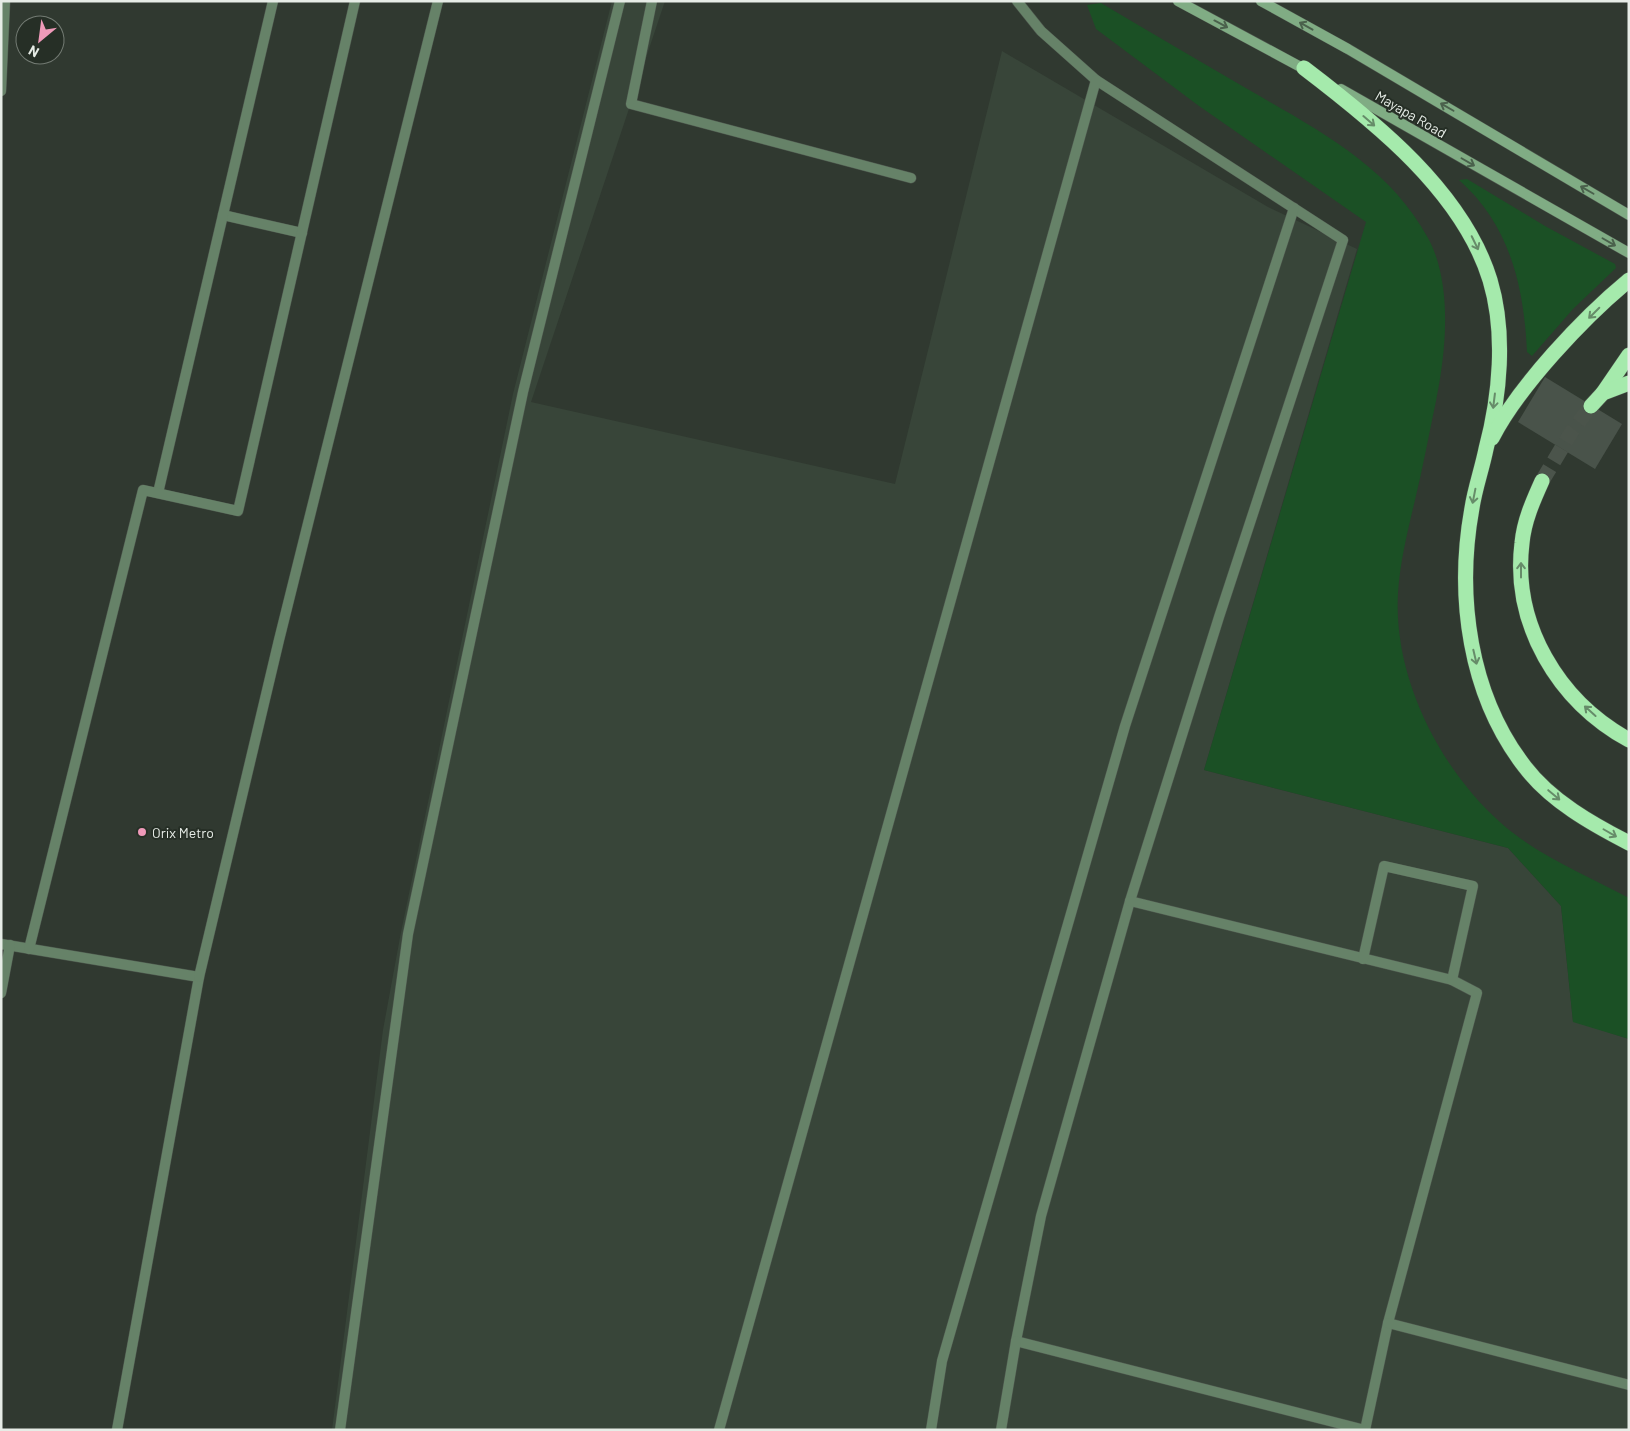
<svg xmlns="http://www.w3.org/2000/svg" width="1630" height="1431" viewBox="0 0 1630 1431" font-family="Barlow,sans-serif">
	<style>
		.built { fill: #384539 }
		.green { fill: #1b5025 }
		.building { fill: #49534a }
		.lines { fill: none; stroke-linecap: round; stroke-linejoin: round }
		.highway-tunnel { stroke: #4b544b; stroke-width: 15; stroke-dasharray: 15 8; stroke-linecap: butt }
		.lane-casing { stroke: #4d564d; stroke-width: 11 }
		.street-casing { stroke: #4d564d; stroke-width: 11 }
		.secondary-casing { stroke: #4d564d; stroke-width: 11 }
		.highway-casing { stroke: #4d564d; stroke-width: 16 }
		.lane { stroke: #668268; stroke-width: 10 }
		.street { stroke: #668268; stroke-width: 10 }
		.secondary { stroke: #80ac84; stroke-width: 10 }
		.highway { stroke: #a5eaac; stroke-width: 15 }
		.oneway { stroke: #4a614c }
		.oneway2 { stroke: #668c69 }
		.poi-dot { fill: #ef9ab9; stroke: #262f26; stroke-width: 2 }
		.labels { text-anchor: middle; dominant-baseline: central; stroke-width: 4; stroke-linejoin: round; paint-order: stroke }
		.street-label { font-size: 14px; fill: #e6ece6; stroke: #262f26 }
		.poi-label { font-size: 14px; fill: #e6ece6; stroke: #262f26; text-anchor: start }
	</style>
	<rect width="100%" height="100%" fill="#303930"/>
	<polygon class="built" points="612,1 665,1 531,402 895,484 1002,51 1268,207 1357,249 1204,770 1508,848 1561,906 1573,1021 1629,1039 1629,1430 332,1430 383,1030 401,932 513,394"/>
	<g class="green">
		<path d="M 1101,3 C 1148,31 1196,59 1244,87 C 1314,128 1388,164 1428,238 C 1453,284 1446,352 1436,401 C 1429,434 1423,467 1415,500 C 1408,530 1400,561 1398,593 C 1393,677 1439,768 1501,823 C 1538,856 1586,875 1629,898 L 1629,1039 L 1573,1022 L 1561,906 L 1508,848 L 1204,770 L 1366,222 L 1199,106 L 1096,29 L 1087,5 Z"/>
		<path d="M 1467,179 L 1545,226 L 1615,264 L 1616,268 L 1573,309 L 1532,356 L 1527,352 C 1524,287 1510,225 1459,180 Z"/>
	</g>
	<polygon class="building" points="1545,377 1622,424 1595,469 1518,422"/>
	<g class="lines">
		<polyline class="highway-tunnel" points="1542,481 1572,431 1591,406"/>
		<g class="lane-casing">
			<g id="lane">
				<polyline points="652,1 631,104 911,178"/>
				<polyline points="1017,1 1041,31 1096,80 1343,240 1219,617 1130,901 1041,1216 1016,1341 1365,1430"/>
				<polyline points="1,91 5,1"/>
				<polyline points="223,215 302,233"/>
				<polyline points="158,493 273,1"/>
				<polyline points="1130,901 1452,980 1477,993 1388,1323 1365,1430"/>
				<polyline points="1,944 199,977 117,1430"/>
				<polyline points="29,949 143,490 238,511 355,1"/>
				<polyline points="1363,959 1384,866 1473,886 1452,980"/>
				<polyline points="199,977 279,640 438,1"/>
				<polyline points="1,993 10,945"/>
				<polyline points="1388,1323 1629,1385"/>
				<polyline points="719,1430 1096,80"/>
				<polyline points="931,1430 942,1361 1125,726 1294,208"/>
				<polyline points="1001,1430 1016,1341"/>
			</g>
		</g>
		<g class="street-casing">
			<polyline id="street" points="340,1430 408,934 523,392 620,1"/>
		</g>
		<g class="secondary-casing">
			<g id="secondary">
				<polyline points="1178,1 1308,71"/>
				<polyline points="1261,1 1348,49 1629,215"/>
				<polyline points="1341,89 1629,253"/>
			</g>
		</g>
		<g class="highway-casing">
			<g id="highway">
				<path d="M 1304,68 C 1375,122 1463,192 1490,280 C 1506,333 1500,396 1486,449 C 1482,469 1475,488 1472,508 C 1456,596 1469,695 1525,767 C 1551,801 1592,824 1629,843"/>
				<polyline points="1603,393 1629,355"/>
				<polyline points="1591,406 1603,393 1629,383"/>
				<path d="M 1492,438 C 1519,386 1583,318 1629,280"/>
				<path d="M 1542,481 C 1533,501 1524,521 1522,543 C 1512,624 1558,701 1629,740"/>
			</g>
		</g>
		<use href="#lane" class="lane"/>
		<use href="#street" class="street"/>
		<use href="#secondary" class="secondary"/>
		<use href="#highway" class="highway"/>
	</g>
	<defs><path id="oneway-shaft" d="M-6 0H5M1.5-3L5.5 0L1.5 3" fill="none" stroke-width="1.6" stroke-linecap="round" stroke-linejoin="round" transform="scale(1.25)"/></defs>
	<g class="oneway">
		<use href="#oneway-shaft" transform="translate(1221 24) rotate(28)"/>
		<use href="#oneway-shaft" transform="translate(1306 26) rotate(-151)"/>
		<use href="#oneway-shaft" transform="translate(1447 107) rotate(-150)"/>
		<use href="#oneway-shaft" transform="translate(1468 162) rotate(30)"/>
		<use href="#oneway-shaft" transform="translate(1587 190) rotate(-150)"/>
		<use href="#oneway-shaft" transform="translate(1609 242) rotate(30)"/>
	</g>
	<g class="oneway2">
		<use href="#oneway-shaft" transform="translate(1369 121) rotate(41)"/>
		<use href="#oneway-shaft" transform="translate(1475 243) rotate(64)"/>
		<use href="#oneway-shaft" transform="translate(1594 313) rotate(135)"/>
		<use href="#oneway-shaft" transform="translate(1494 401) rotate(97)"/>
		<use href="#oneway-shaft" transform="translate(1474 496) rotate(101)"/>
		<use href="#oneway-shaft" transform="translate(1521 570) rotate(-90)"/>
		<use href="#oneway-shaft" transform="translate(1475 657) rotate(77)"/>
		<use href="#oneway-shaft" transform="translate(1590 711) rotate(-138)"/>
		<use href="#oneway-shaft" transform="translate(1554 795) rotate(40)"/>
		<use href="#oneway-shaft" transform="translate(1610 833) rotate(30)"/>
	</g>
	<circle class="poi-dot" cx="142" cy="832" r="5"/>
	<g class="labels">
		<g class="street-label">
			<text transform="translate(1411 114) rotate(30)">Mayapa Road</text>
		</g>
		<g class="poi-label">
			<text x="152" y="832">Orix Metro</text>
		</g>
	</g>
	<rect width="1630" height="1431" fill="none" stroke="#e6ece6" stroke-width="5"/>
	<g transform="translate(40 40) rotate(209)"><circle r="24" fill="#262f26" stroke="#737b73"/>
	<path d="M0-4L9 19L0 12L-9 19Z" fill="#ef9ab9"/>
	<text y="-8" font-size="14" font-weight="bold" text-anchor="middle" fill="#e6ece6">N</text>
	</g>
</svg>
